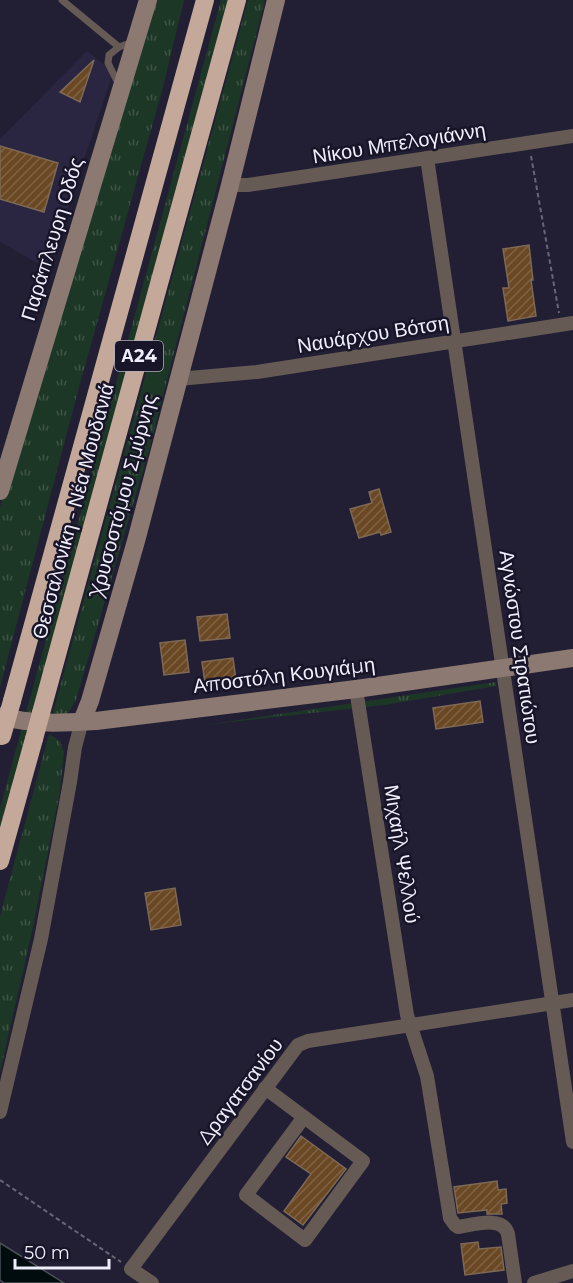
<svg xmlns="http://www.w3.org/2000/svg" width="573" height="1283" viewBox="0 0 573 1283" font-family="Montserrat,sans-serif">
	<style>
		.built { fill: #2a2641 }
		.grass { fill: url(#grass-tufts) }
		.water { fill: #000c0d; stroke: #485055; stroke-width: 1.5 }
		.building { fill: url(#building-hatch); stroke: #7d6955; stroke-width: 1.5 }
		.lines { fill: none; stroke-linecap: round; stroke-linejoin: round }
		.path { stroke: #676577; stroke-width: 2; stroke-dasharray: 4.5 3; stroke-linecap: butt }
		.lane { stroke: #665a55; stroke-width: 7 }
		.street { stroke: #665a55; stroke-width: 14 }
		.secondary { stroke: #8c7971; stroke-width: 18 }
		.highway { stroke: #c4a89a; stroke-width: 18 }
		.highway-bridge { stroke: #c4a89a; stroke-width: 18 }
		.labels { text-anchor: middle; dominant-baseline: central; stroke-width: 5; stroke-linejoin: round; paint-order: stroke }
		.shield { fill: #191529; stroke: #afadbd; stroke-width: 1.5 }
		.shield-label { font-size: 18px; font-weight: bold; fill: #efeefc }
		.street-label { font-size: 20px; fill: #efeefc; stroke: #191529 }
	</style>
	<defs>
		<pattern id="grass-tufts" width="24" height="20" patternUnits="userSpaceOnUse" patternTransform="scale(1.5)"><rect width="24" height="20" fill="#1d3726"/><path d="M3 7l-1-3M5 7V3M7 7l1-3M15 17l-1-3M17 17v-4M19 17l1-3" fill="none" stroke="#3e5446"/></pattern>
		<pattern id="building-hatch" width="6" height="6" patternUnits="userSpaceOnUse" patternTransform="scale(1.5)"><rect width="6" height="6" fill="#6a4823"/><path d="M-1 1l2-2M0 6l6-6M5 7l2-2" fill="none" stroke="#806344"/></pattern>
	</defs>
	<rect width="100%" height="100%" fill="#221f34"/>
	<polygon class="built" points="87,51 113,72 48,269 0,242 0,139"/>
	<g class="grass">
		<polygon points="152,0 184,0 163,87 78,391 0,687 0,507"/>
		<polygon points="221,0 230,0 0,837 0,808"/>
		<polygon points="248,0 265,0 149,450 76,700 67,715 51,720"/>
		<polygon points="496,682 496,686 384,705 205,725"/>
		<polygon points="49,734 60,741 64,752 60,791 32,932 0,1072 0,916"/>
	</g>
	<polygon class="water" points="0,1243 64,1283 4,1283 0,1280"/>
	<g class="building">
		<polygon points="94,60 80,102 60,92"/>
		<polygon points="0,146 58,163 44,212 0,199"/>
		<polygon points="529,245 533,280 531,280 536,316 508,321 503,288 509,288 503,249"/>
		<polygon points="379,489 391,532 381,535 380,532 359,538 350,509 372,503 369,492"/>
		<polygon points="227,614 230,638 200,641 197,617"/>
		<polygon points="185,640 189,672 164,675 160,643"/>
		<polygon points="233,658 236,680 205,683 202,662"/>
		<polygon points="480,701 483,722 436,729 433,708"/>
		<polygon points="175,888 181,925 151,930 145,893"/>
		<polygon points="301,1136 346,1169 303,1225 284,1211 311,1174 286,1157"/>
		<polygon points="497,1181 498,1190 506,1189 507,1203 501,1204 502,1214 487,1214 487,1210 458,1213 454,1187"/>
		<polygon points="478,1242 479,1249 501,1247 504,1270 465,1275 461,1244"/>
	</g>
	<g class="lines">
		<g class="path">
			<polyline points="531,156 559,313"/>
			<polyline points="0,1180 121,1262"/>
		</g>
		<g class="lane">
			<polyline points="62,0 119,47"/>
			<polyline points="119,85 108,63 109,55 119,47 133,42"/>
		</g>
		<g class="street">
			<polyline points="427,158 573,1142"/>
			<polyline points="230,185 248,185 573,136"/>
			<polyline points="178,379 257,372 573,323"/>
			<path d="M 356,689 L 407,1015 L 427,1076 L 450,1218 L 455,1225 L 458,1227 C 473,1225 503,1215 508,1234 L 515,1283"/>
			<polyline points="265,1088 363,1161 305,1240 246,1195 304,1117"/>
			<polyline points="0,1112 41,939 70,782 75,747 82,721"/>
			<polyline points="152,1283 131,1269 298,1045 308,1041 573,1000"/>
			<polyline points="534,1283 573,1271"/>
		</g>
		<g class="secondary">
			<polyline points="0,491 148,0"/>
			<path d="M 0,716 C 32,725 63,723 96,721 L 356,689 L 573,658"/>
			<polyline points="82,721 90,701 136,541 230,185 276,0"/>
		</g>
		<g class="highway">
			<polyline points="12,701 205,0"/>
			<polyline points="41,713 237,0"/>
			<polyline points="0,861 34,739"/>
		</g>
		<g class="highway-bridge">
			<polyline points="2,736 12,701"/>
			<polyline points="34,739 41,713"/>
		</g>
	</g>
	<g class="labels">
		<rect class="shield" x="115" y="341" width="48" height="30" rx="4.5"/>
		<g class="shield-label">
			<text x="139" y="356">Α24</text>
		</g>
		<g class="street-label">
			<text transform="translate(399 143) rotate(-9)">Νίκου Μπελογιάννη</text>
			<text transform="translate(52 239) rotate(-73)">Παράπλευρη Οδός</text>
			<text transform="translate(373 334) rotate(-9)">Ναυάρχου Βότση</text>
			<text transform="translate(123 495) rotate(-75)">Χρυσοστόμου Σμύρνης</text>
			<text transform="translate(73 511) rotate(-75)">Θεσσαλονίκη - Νέα Μουδανιά</text>
			<text transform="translate(520 647) rotate(82)">Αγνώστου Στρατιώτου</text>
			<text transform="translate(284 675) rotate(-7)">Αποστόλη Κουγιάμη</text>
			<text transform="translate(402 854) rotate(81)">Μιχαήλ Ψελλού</text>
			<text transform="translate(240 1091) rotate(-53)">Δραγατσανίου</text>
		</g>
	</g>
	<path d="M15 1259v9h94v-9" fill="none" stroke="#efeefc" stroke-width="3"/>
	<text x="24" y="1259" font-size="18" fill="#efeefc" stroke="#191529" stroke-width="4.5" paint-order="stroke">50 m</text>
</svg>
